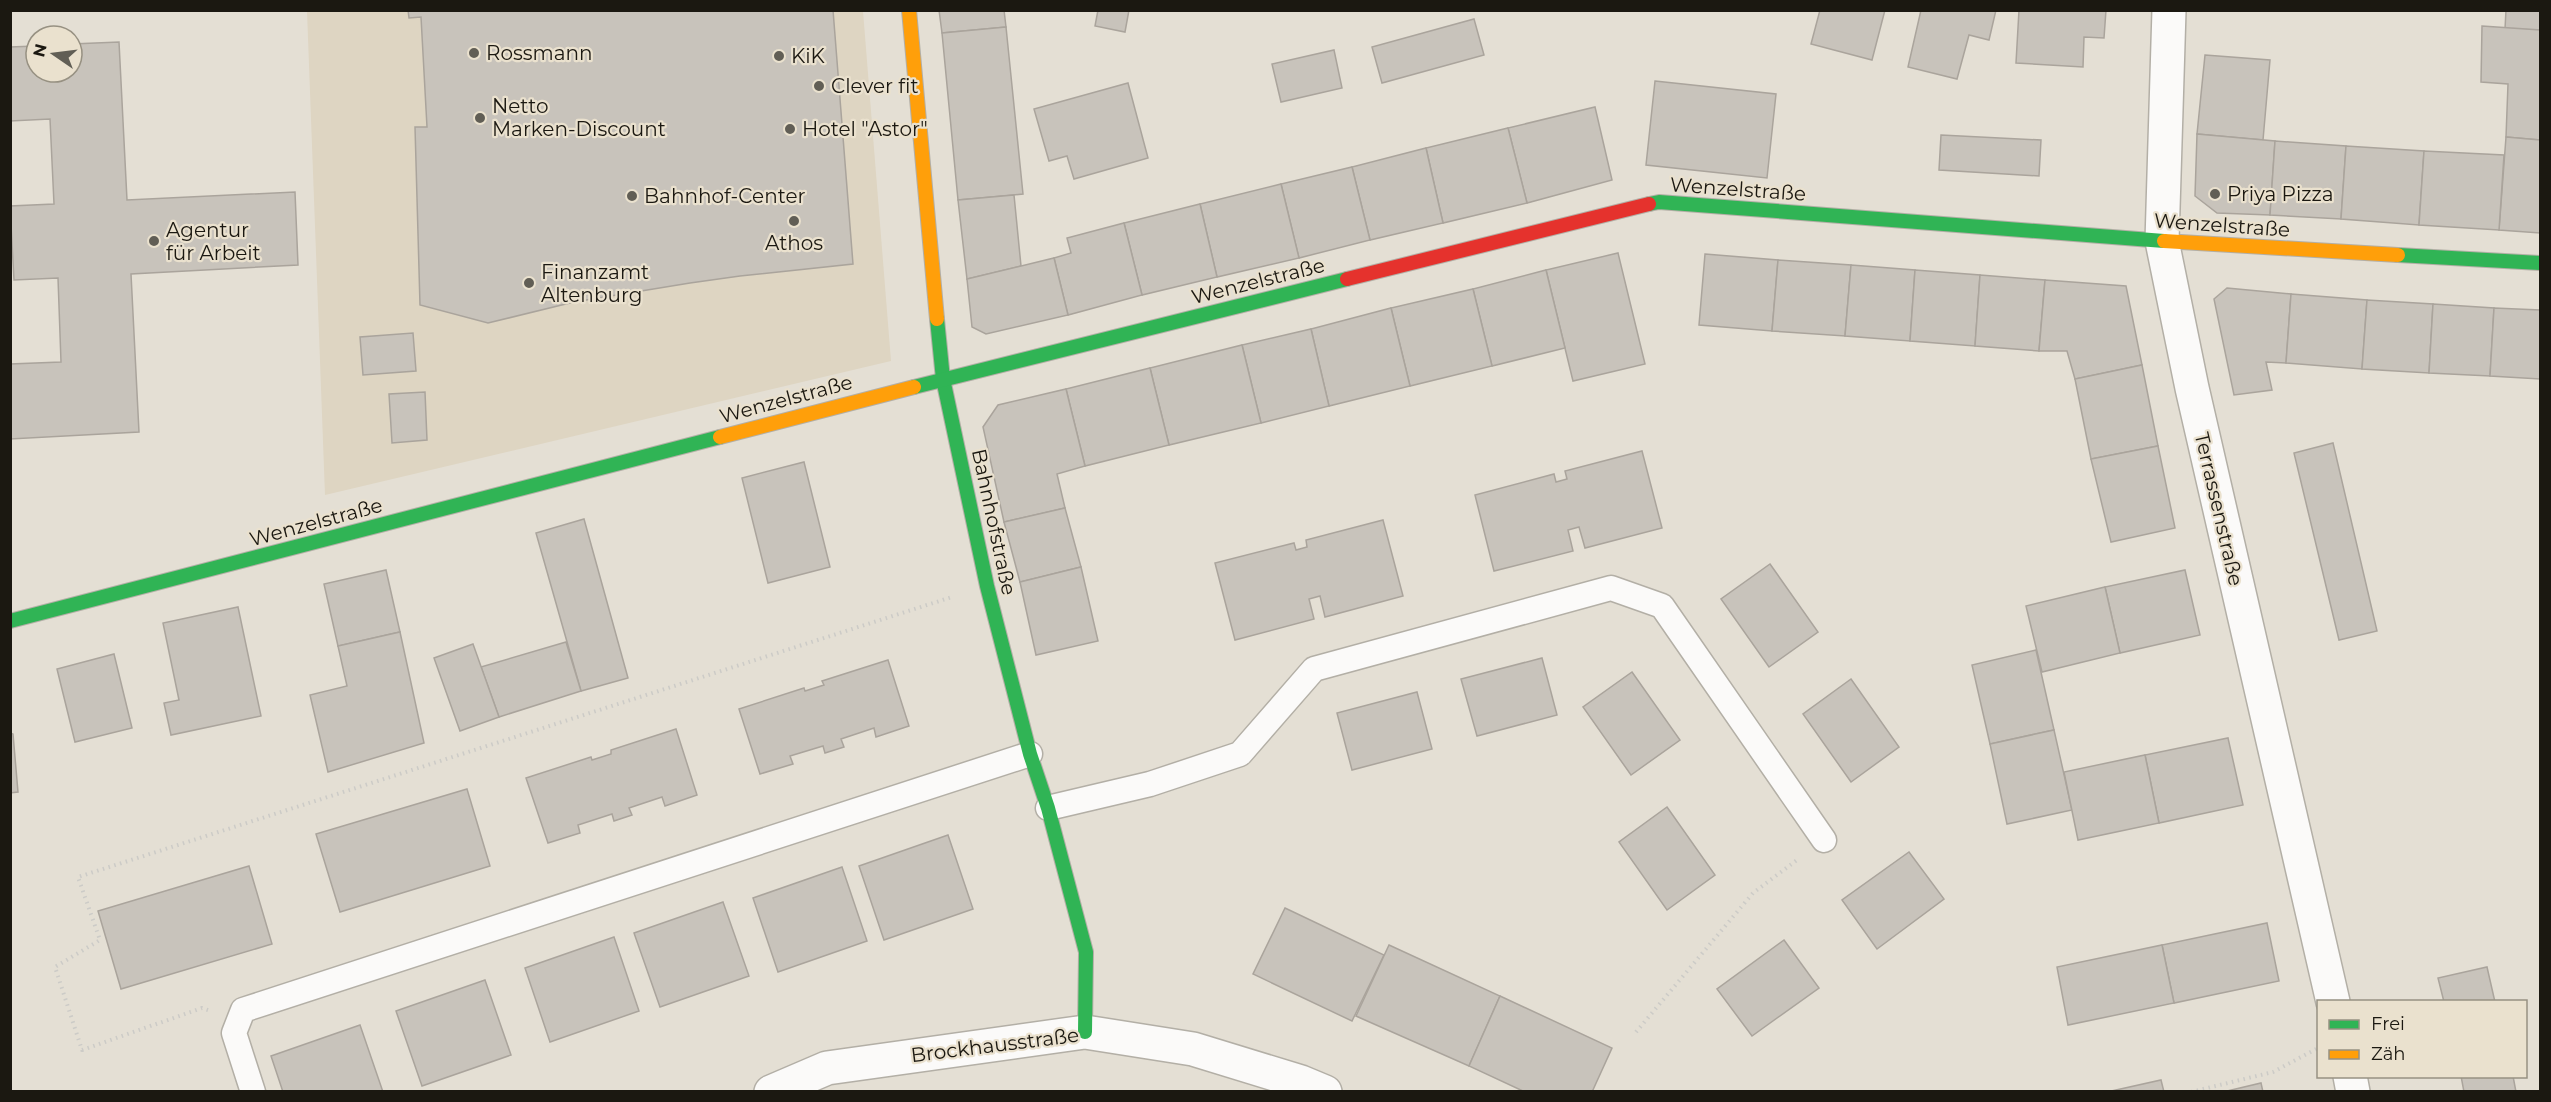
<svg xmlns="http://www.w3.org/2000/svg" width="2551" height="1102" viewBox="0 0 2551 1102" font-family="Montserrat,sans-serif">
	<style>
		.built { fill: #ded5c2 }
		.building { fill: #c8c3bb; stroke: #aaa49c; stroke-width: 1.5 }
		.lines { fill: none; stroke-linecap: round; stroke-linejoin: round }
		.lane-casing { stroke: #b3afa6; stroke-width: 27 }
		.street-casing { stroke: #b3afa6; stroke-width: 36 }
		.fast-casing { stroke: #b3afa6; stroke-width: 16 }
		.slow-casing { stroke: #b3afa6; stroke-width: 16 }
		.jam-casing { stroke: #b3afa6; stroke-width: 16 }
		.path { stroke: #cccbc7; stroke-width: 4; stroke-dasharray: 1.5 4.5; stroke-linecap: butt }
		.lane { stroke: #fbfaf9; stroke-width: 24 }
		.street { stroke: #fbfaf9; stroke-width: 33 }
		.fast { stroke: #30b455; stroke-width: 14 }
		.slow { stroke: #ff9f0a; stroke-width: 14 }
		.jam { stroke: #e5322d; stroke-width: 14 }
		.poi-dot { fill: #615e55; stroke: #eae1ce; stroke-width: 2 }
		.labels { text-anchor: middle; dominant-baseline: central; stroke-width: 4.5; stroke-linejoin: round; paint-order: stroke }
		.poi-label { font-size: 20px; fill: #1b1811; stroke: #eae1ce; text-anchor: start }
		.street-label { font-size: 20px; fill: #1b1811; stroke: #eae1ce }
	</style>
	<rect width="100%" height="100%" fill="#e4dfd4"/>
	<polygon class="built" points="307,11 863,11 891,361 325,495"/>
	<g class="building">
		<polygon points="408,10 833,10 853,264 740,276 690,283 574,302 488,323 420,305 415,127 427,127 421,17 409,18"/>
		<polygon points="939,10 1004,10 1006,27 942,33"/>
		<polygon points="1098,10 1129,10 1125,32 1095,26"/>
		<polygon points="1820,10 1885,10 1872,60 1811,44"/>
		<polygon points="1921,10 1996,10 1989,40 1969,35 1957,79 1908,67"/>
		<polygon points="2019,10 2106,10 2104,38 2084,37 2083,67 2016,63"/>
		<polygon points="2506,10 2540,10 2540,30 2505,29"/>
		<polygon points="1474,19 1484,55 1382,83 1372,47"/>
		<polygon points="2482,26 2540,30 2540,140 2506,137 2508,84 2481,82"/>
		<polygon points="1006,27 1023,194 958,200 942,33"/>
		<polygon points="119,42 127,200 295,192 298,265 131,274 139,432 10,439 10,364 61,362 58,278 14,280 10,206 54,204 50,119 10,121 10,47 36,46 36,72 72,72 72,44"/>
		<polygon points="1334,50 1342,88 1281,102 1272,64"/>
		<polygon points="2205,55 2270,60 2263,140 2197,134"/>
		<polygon points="1655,81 1776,94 1767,178 1646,165"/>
		<polygon points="1128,83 1148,158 1074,179 1067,156 1049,161 1034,109"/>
		<polygon points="1595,107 1612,180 1527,203 1508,128"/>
		<polygon points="1508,128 1527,203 1443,223 1426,148"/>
		<polygon points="2197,134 2275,141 2270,215 2217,213 2195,196"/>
		<polygon points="1941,135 2041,140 2039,176 1939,170"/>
		<polygon points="2506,137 2540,140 2540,233 2499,230"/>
		<polygon points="2275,141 2346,146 2341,219 2270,215"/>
		<polygon points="2346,146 2424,151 2419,225 2341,219"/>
		<polygon points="1426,148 1443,223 1370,240 1352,167"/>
		<polygon points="2424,151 2504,155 2499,230 2419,225"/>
		<polygon points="1352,167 1370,240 1299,258 1281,184"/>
		<polygon points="1281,184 1299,258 1217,277 1200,204"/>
		<polygon points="1014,195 1021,266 967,279 958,200"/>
		<polygon points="1200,204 1217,277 1142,295 1124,223"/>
		<polygon points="1124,223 1142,295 1068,315 1054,258 1071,253 1067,238"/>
		<polygon points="1618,253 1645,364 1573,381 1546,270"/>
		<polygon points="1705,254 1778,260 1772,331 1699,325"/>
		<polygon points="1054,258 1068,315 986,334 972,327 967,279"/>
		<polygon points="1778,260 1851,265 1845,336 1772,331"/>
		<polygon points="1851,265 1915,270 1910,341 1845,336"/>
		<polygon points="1546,270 1565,348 1492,366 1473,289"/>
		<polygon points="1915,270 1980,275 1975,346 1910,341"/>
		<polygon points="1980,275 2045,280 2039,351 1975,346"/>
		<polygon points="2045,280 2126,286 2142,365 2075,379 2067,351 2039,351"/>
		<polygon points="2227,288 2291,294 2286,363 2266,362 2272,390 2234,395 2214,299"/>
		<polygon points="1473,289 1492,366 1410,386 1391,308"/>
		<polygon points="2291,294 2367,300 2362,369 2286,363"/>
		<polygon points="2367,300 2433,304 2429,373 2362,369"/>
		<polygon points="2433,304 2494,308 2490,376 2429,373"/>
		<polygon points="1391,308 1410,386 1329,406 1311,329"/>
		<polygon points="2494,308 2540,310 2540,379 2490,376"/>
		<polygon points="1311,329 1329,406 1261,423 1242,345"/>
		<polygon points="413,333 416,371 363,375 360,337"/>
		<polygon points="1242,345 1261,423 1169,445 1150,368"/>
		<polygon points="2142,365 2158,446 2091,459 2075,379"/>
		<polygon points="1150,368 1169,445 1085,466 1066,389"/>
		<polygon points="1066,389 1085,466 1057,474 1065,508 1004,522 983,427 998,405"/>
		<polygon points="425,392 427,440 392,443 389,394"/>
		<polygon points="2333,443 2377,631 2339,640 2294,453"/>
		<polygon points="2158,446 2175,528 2111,542 2091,459"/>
		<polygon points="1642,451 1662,528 1585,548 1579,527 1568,530 1573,551 1494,571 1475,495 1554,474 1556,482 1567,479 1565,471"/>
		<polygon points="804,462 830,567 768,583 742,478"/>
		<polygon points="1065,508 1081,567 1020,582 1004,522"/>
		<polygon points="584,519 628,678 581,691 536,533"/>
		<polygon points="1383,520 1403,596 1325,617 1320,596 1309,599 1314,619 1235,640 1215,563 1294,543 1296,550 1307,547 1306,540"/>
		<polygon points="1770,564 1818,632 1769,667 1721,599"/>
		<polygon points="1081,567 1098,641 1036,655 1020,582"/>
		<polygon points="386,570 400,632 338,646 324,584"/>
		<polygon points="2185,570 2200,635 2120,653 2105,587"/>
		<polygon points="2105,587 2120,653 2042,672 2026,606"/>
		<polygon points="238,607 261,716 171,735 164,703 179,700 163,623"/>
		<polygon points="400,632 424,743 328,772 310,695 347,686 338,646"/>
		<polygon points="566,642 581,691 499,717 481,667"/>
		<polygon points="473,644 499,717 460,731 434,658"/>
		<polygon points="2036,650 2054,730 1990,744 1972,665"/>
		<polygon points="114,654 132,728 75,742 57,669"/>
		<polygon points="1542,658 1557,715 1477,736 1461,679"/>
		<polygon points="888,660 909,726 876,737 874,728 841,739 844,747 825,753 823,746 790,756 793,764 760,774 739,709 804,688 805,691 824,685 822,681"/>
		<polygon points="1632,672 1680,740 1631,775 1583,707"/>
		<polygon points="1851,679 1899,747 1851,782 1803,714"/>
		<polygon points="1417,692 1432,749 1352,770 1337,713"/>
		<polygon points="676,729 697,795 665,806 662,797 629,808 632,815 614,821 612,814 578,825 580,833 548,843 526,778 591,757 592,760 611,754 611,750"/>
		<polygon points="2054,730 2072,810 2007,824 1990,744"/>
		<polygon points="10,733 13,734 18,792 10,793"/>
		<polygon points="2228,738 2243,805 2159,823 2145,755"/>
		<polygon points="2145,755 2159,823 2078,840 2064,772"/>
		<polygon points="467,789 490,866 340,912 316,834"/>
		<polygon points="1667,807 1715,875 1667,910 1619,842"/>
		<polygon points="948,835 973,909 884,940 859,866"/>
		<polygon points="1909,852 1944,899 1877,949 1842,900"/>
		<polygon points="249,866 272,944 121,989 98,911"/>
		<polygon points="842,867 867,941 778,972 753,898"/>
		<polygon points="723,902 749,976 660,1007 634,933"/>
		<polygon points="1285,908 1384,955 1352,1021 1253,974"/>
		<polygon points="2267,923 2279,981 2174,1003 2162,945"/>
		<polygon points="614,937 639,1011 550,1042 525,968"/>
		<polygon points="1784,940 1819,988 1752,1036 1717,989"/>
		<polygon points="1389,945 1500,996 1469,1066 1356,1016"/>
		<polygon points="2162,945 2174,1003 2068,1025 2057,967"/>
		<polygon points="2487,967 2495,1002 2444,1002 2438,978"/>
		<polygon points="485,980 511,1055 422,1086 396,1011"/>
		<polygon points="1500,996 1612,1048 1592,1092 1525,1092 1469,1066"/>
		<polygon points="360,1025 383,1092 283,1092 271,1056"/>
		<polygon points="2461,1076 2513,1076 2516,1092 2464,1092"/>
		<polygon points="2161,1080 2164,1092 2107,1092"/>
		<polygon points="2261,1083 2263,1092 2223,1092"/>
	</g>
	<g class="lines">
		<g class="lane-casing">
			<g id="lane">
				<polyline points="1048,808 1150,784 1240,754 1314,669 1611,588 1662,606 1824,840"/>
				<polyline points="253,1092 234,1033 243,1010 1030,754"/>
			</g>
		</g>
		<g class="street-casing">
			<g id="street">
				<polyline points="2169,10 2162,241 2192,388 2333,1002"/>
				<polyline points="2350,1076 2353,1092"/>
				<polyline points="771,1092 827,1068 1085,1032 1193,1049 1301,1082 1325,1092"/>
			</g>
		</g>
		<g class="fast-casing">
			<g id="fast">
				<polyline points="1649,204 1659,202 2164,241"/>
				<polyline points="2398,255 2540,263"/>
				<polyline points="937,319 943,379 987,586 1030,754 1048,808 1086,952 1085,1032"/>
				<polyline points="914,387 1347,279"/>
				<polyline points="10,621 720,437"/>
			</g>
		</g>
		<g class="slow-casing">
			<g id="slow">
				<polyline points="909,10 937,319"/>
				<polyline points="2164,241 2398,255"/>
				<polyline points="720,437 914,387"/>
			</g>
		</g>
		<g class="jam-casing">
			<polyline id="jam" points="1347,279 1649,204"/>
		</g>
		<g class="path">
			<polyline points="208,1010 202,1008 82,1050 55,967 100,940 78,877 952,597"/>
			<polyline points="1636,1032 1753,893 1797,860"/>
			<polyline points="2191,1092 2273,1072 2318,1048"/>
		</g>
		<use href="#lane" class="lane"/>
		<use href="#street" class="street"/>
		<use href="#fast" class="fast"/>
		<use href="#slow" class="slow"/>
		<use href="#jam" class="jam"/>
	</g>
	<g class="poi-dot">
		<circle cx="474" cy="53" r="6"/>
		<circle cx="779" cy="56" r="6"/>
		<circle cx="819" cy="86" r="6"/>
		<circle cx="480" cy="118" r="6"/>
		<circle cx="790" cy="129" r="6"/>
		<circle cx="2215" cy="194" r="6"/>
		<circle cx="632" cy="196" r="6"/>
		<circle cx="794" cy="221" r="6"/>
		<circle cx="154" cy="241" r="6"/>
		<circle cx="529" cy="283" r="6"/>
	</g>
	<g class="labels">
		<g class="poi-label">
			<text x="486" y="53">Rossmann</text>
			<text x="791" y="56">KiK</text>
			<text x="831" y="86">Clever fit</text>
			<text x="492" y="106">Netto<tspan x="492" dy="23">Marken-Discount</tspan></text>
			<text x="802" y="129">Hotel "Astor"</text>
			<text x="2227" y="194">Priya Pizza</text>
			<text x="644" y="196">Bahnhof-Center</text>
			<text x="166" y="230">Agentur<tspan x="166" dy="23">für Arbeit</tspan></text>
			<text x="794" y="243" text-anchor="middle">Athos</text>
			<text x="541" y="272">Finanzamt<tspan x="541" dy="23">Altenburg</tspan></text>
		</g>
		<g class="street-label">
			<text transform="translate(1738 189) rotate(4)">Wenzelstraße</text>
			<text transform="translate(2222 225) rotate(4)">Wenzelstraße</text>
			<text transform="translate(1258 281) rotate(-14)">Wenzelstraße</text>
			<text transform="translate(786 399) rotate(-15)">Wenzelstraße</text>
			<text transform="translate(2219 509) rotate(77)">Terrassenstraße</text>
			<text transform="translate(316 522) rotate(-15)">Wenzelstraße</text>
			<text transform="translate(994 522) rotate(78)">Bahnhofstraße</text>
			<text transform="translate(995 1045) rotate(-7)">Brockhausstraße</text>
		</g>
	</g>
	<rect width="2551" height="1102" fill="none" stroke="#1b1811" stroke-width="24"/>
	<rect x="2317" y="1000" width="210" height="78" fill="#eae1ce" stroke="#979182" stroke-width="1.5"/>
	<rect x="2329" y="1020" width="30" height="9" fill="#30b455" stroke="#979182" stroke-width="1.5"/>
	<text x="2371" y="1030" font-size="18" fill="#1b1811">Frei</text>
	<rect x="2329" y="1050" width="30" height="9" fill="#ff9f0a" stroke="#979182" stroke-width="1.5"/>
	<text x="2371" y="1060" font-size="18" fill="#1b1811">Zäh</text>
	<g transform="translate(54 54) rotate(284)"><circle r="28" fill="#eae1ce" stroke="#979182" stroke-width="1.5"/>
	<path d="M0-4.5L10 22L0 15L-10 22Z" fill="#615e55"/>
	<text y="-9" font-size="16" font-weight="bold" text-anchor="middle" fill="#1b1811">N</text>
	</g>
</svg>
